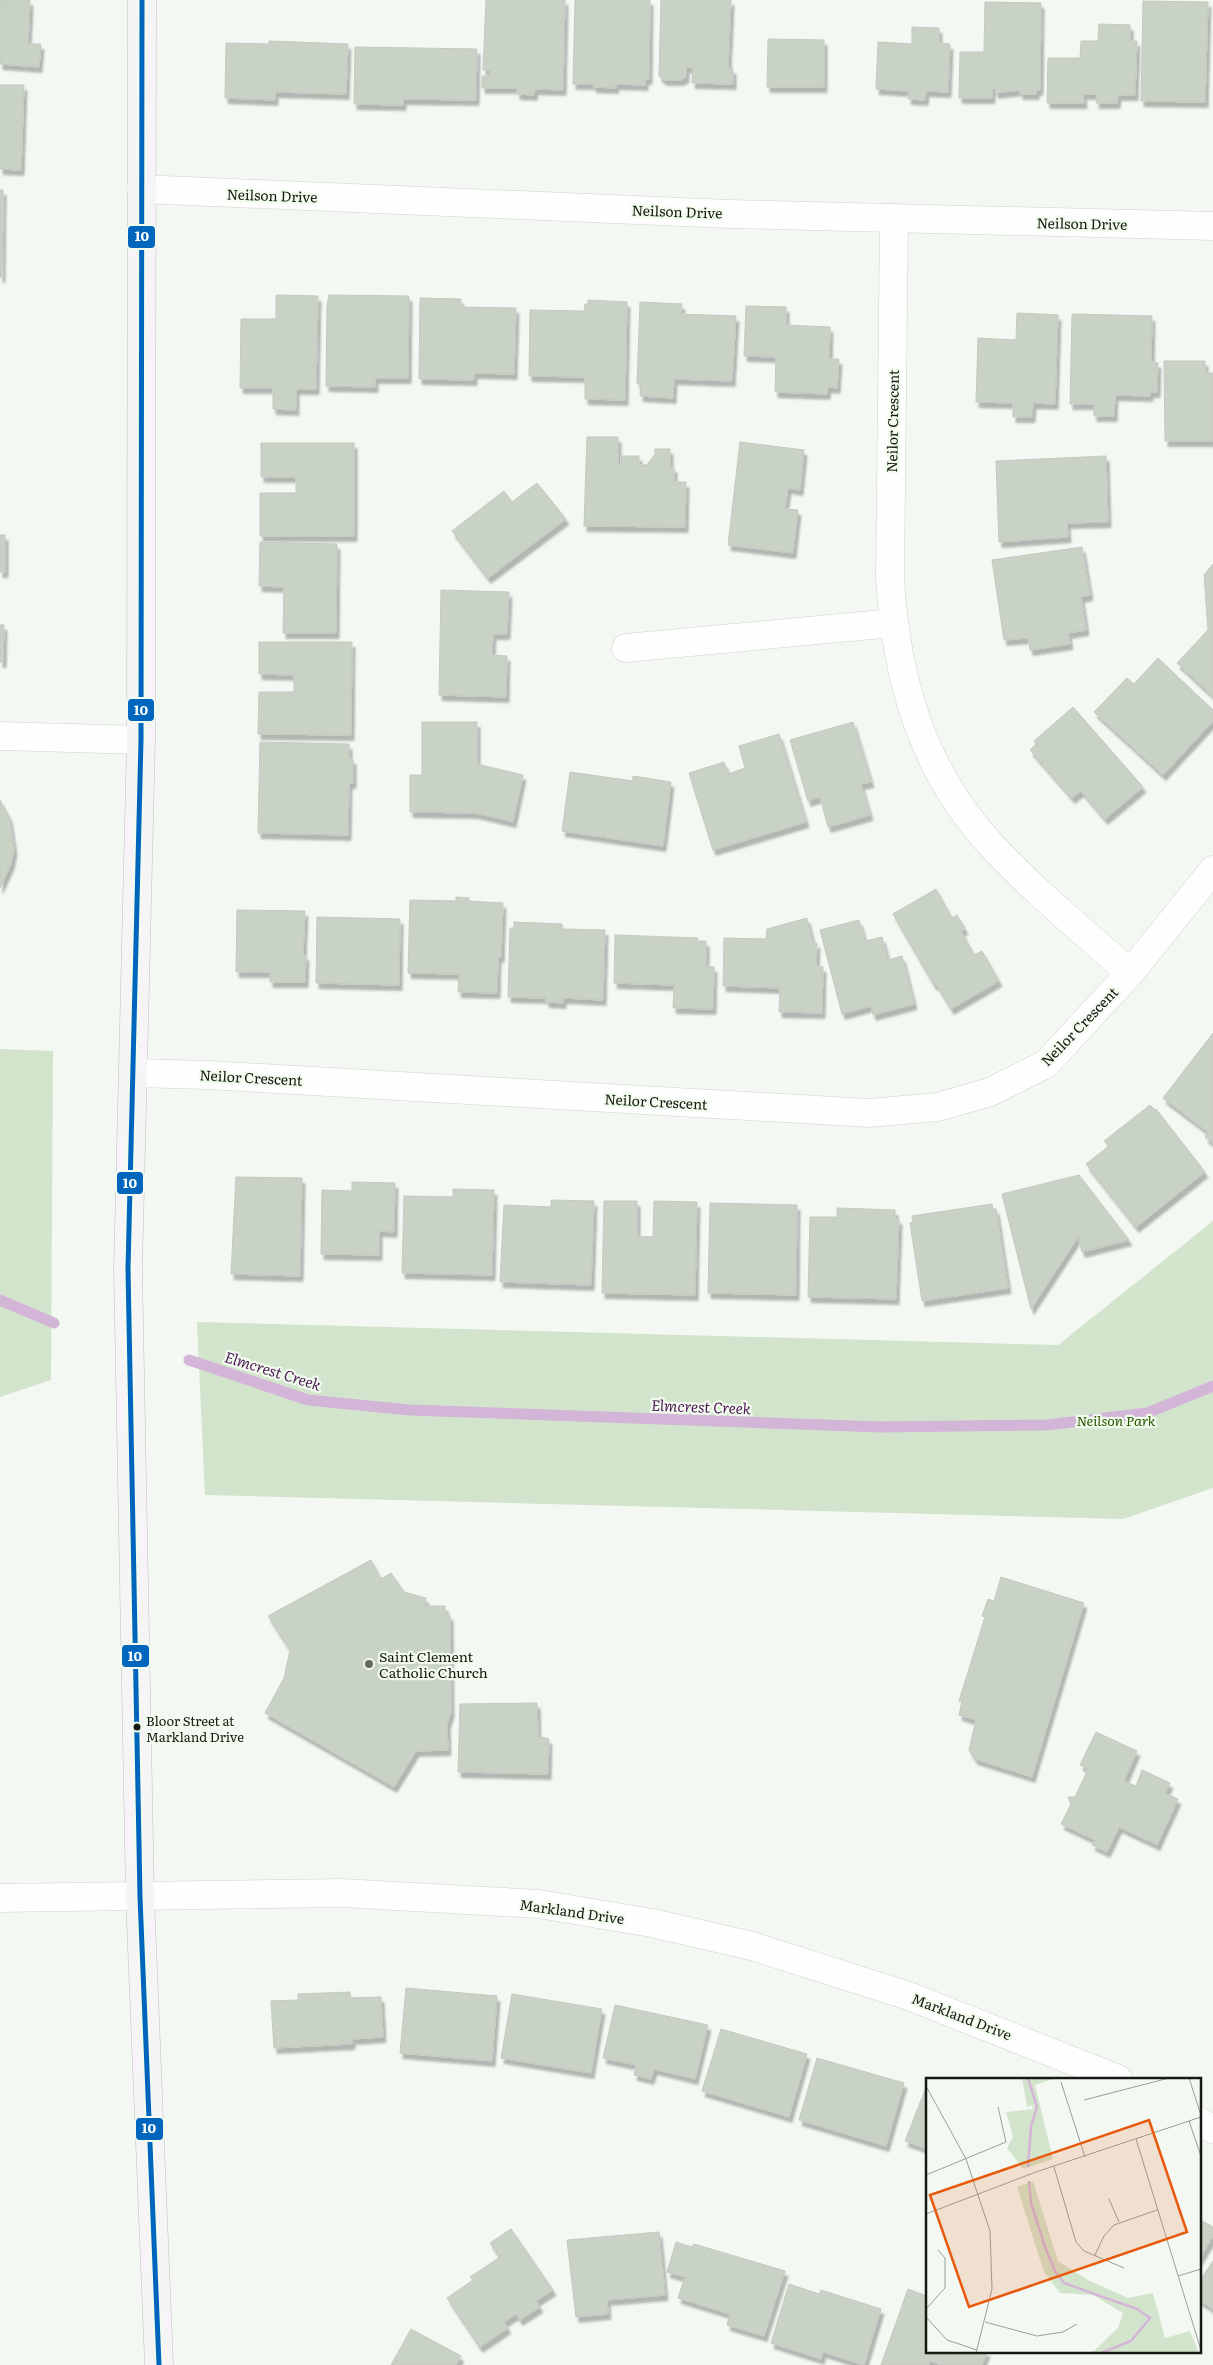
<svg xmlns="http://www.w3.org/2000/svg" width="1213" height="2365" viewBox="0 0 1213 2365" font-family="Literata,serif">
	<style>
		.green { fill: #d3e4cc }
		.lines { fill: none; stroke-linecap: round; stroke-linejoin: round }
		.stream { stroke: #d2b5d7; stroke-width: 11 }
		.building { fill: #c9d3c5; stroke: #c4c8c2; filter: url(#shadow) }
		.minor-casing { stroke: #d0d3ce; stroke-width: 29 }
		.major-casing { stroke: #c2bdc2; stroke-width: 29 }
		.minor { stroke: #fdfefd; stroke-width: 28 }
		.major { stroke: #f6f4f7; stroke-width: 28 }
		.bus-1-casing { stroke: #f2fcee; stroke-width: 9 }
		.bus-1 { stroke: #0065bd; stroke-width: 5 }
		.poi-dot { fill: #636762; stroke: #f2fcee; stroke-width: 2 }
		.bus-dot { fill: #161914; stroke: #f2fcee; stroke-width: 2 }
		.labels { text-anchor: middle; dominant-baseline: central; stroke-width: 4.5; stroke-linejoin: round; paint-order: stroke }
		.bus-label { font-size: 13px; fill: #161914; stroke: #f2fcee; text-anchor: start }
		.street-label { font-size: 14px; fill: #161914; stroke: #f2fcee }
		.park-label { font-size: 14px; font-style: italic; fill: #285501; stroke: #f2fcee }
		.poi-label { font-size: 14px; fill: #161914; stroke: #f2fcee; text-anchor: start }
		.water-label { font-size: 15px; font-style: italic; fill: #4d1757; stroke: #f2fcee }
		.inset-river { fill: none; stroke: #d2b5d7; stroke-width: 2.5 }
		.inset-road { fill: none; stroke: #9b9f99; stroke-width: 1 }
		.view { fill: #e8590c; fill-opacity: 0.15; stroke: #e8590c; stroke-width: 2.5 }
		.inset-edge { fill: none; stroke: #161914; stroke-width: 2.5 }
		.line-badge { stroke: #f2fcee; stroke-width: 2 }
		.badge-label { font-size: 14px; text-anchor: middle; font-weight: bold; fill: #fff }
	</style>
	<defs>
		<filter id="shadow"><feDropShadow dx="3" dy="5.5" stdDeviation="1" flood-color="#0004"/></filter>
	</defs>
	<rect width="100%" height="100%" fill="#f3f8f2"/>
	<g class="green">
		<polygon points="0,1049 53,1051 51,1380 0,1397"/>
		<polygon points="1213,1221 1213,1488 1123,1519 205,1495 197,1322 1058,1345"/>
	</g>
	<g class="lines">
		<g class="stream">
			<polyline points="0,1300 54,1323"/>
			<polyline points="189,1360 308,1400 410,1410 881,1427 1047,1425 1147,1413 1213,1386"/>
		</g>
	</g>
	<g class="building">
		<polygon points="0,0 30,0 28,44 41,44 39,67 0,64"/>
		<polygon points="486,0 565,0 563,90 535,89 534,95 517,94 517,88 482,88 482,76 490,76 490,70 483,70"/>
		<polygon points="575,0 650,0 649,79 645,79 645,85 615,84 616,88 593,87 594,84 573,84"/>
		<polygon points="661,0 731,0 728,68 733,69 733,84 692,83 693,68 686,67 686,77 681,80 664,80 659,76"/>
		<polygon points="1143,1 1208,2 1205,102 1141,101"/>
		<polygon points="985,2 1041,3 1040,90 1036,90 1036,94 1020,94 1020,90 995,93 996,89 992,89 992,98 959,98 960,52 984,52"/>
		<polygon points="1099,24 1130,25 1130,41 1137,41 1135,95 1118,95 1117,103 1096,103 1097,94 1083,94 1084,103 1047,103 1048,58 1080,58 1081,41 1098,41"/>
		<polygon points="912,27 939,28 939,43 950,44 948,92 926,91 925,100 908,99 909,91 876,89 878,42 912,44"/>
		<polygon points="768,39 824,40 824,87 767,87"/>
		<polygon points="269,41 348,44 346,94 275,92 275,100 225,98 226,43 269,44"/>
		<polygon points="355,47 477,49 476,100 403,99 403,105 354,104"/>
		<polygon points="0,85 24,85 21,170 0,169"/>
		<polygon points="0,190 3,190 2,277 0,277"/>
		<polygon points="276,295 318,296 316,389 296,389 296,410 273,409 273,388 240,388 241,319 276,319"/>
		<polygon points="329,295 409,296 408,378 375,378 375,387 326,386 327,305"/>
		<polygon points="420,298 461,299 461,307 516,308 514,374 474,373 474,380 419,379"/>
		<polygon points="588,300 627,302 625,400 585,399 585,377 529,376 530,310 584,311 585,304 588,304"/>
		<polygon points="640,302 682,304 681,314 736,316 732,381 674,379 673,398 640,396 641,384 637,384"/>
		<polygon points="746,306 786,307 786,325 830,327 829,359 839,359 837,388 828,387 827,394 775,392 776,357 744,356"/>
		<polygon points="1017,313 1058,315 1055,404 1033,403 1032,417 1013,417 1013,403 976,402 978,338 1016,340"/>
		<polygon points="1072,314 1152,316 1151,362 1158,363 1157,392 1150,392 1150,396 1115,395 1114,416 1094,416 1094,404 1070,404"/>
		<polygon points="1164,361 1205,361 1205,373 1213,373 1213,441 1165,441"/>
		<polygon points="587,437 618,437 618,465 621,465 621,456 639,456 639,465 647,465 655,454 655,449 670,449 670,467 674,467 674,482 686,482 685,527 584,526"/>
		<polygon points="740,442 804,450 800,490 788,488 785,509 798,510 793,553 728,545"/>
		<polygon points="261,443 354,443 354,536 260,536 260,493 296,493 296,477 261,477"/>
		<polygon points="1106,456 1108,522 1067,523 1068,537 999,542 996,461"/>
		<polygon points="537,483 566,519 488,578 452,531 504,491 512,502"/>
		<rect x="0" y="535" width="5" height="37"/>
		<polygon points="260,542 337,544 336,633 283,633 284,587 259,586"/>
		<polygon points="1082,547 1090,595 1081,597 1086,630 1068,633 1070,644 1030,650 1028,638 1004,640 992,560"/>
		<polygon points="1213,564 1213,696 1177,663 1208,630 1204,575"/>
		<polygon points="441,590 509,592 507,634 493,634 492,655 507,656 506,697 439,695"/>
		<polygon points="0,625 4,625 3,662 0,662"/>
		<polygon points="259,642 352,642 351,735 258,734 259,692 294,692 294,675 259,674"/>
		<polygon points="1158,658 1213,710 1213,721 1163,775 1094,712 1127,678 1134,684"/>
		<polygon points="1073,707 1143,787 1105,819 1081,791 1072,798 1030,750 1036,744 1034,741"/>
		<polygon points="422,722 477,722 477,764 523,775 513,822 475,813 410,812 410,775 422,775"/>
		<polygon points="853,722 871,782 861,784 870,815 828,827 820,797 808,801 790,740"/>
		<polygon points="779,734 806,822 713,850 689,773 724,762 728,774 745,768 739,746"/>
		<polygon points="260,742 349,744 349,759 353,759 353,783 349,783 348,835 258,833"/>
		<polygon points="570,772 633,781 633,776 671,782 663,846 562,831"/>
		<polygon points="0,800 9,817 14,849 11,864 0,888"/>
		<polygon points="936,889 952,918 957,915 965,929 961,931 974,955 982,951 999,981 951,1009 936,984 934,985 893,914"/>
		<polygon points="456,897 469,898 469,901 503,903 501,957 498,957 497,993 458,992 459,974 408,973 410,900 456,901"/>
		<polygon points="237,910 305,911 303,955 306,955 305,982 270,982 270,972 236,972"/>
		<polygon points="317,917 400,919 399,985 316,983"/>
		<polygon points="807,918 813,943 817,943 816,966 823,967 822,1013 779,1012 780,988 723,986 724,938 766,939 767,929"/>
		<polygon points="859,920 865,941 882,937 888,960 902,956 914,1004 873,1015 871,1006 842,1014 820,930"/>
		<polygon points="514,922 562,924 562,929 605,930 603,1000 563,998 563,1003 546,1002 546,998 508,997 510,928 514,928"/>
		<polygon points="615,935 698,938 697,941 706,941 706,966 714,967 713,1009 673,1008 674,985 614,983"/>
		<polygon points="1213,1033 1213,1143 1205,1137 1208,1132 1163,1098"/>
		<polygon points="1150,1105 1155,1110 1156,1109 1205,1172 1136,1227 1086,1164 1109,1146 1104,1141"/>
		<polygon points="1079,1175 1129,1240 1082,1252 1078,1237 1031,1309 1002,1194"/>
		<polygon points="236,1177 302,1178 300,1276 231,1274"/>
		<polygon points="352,1182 395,1183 394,1232 379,1231 379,1255 321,1254 322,1190 352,1191"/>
		<polygon points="453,1189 494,1190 492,1275 402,1273 404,1196 453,1197"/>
		<polygon points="551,1200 594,1201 591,1285 500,1282 504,1205 551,1207"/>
		<polygon points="604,1201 637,1201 637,1236 653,1237 654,1201 697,1202 695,1295 602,1293"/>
		<polygon points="710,1203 797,1205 796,1295 708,1293"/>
		<polygon points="992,1204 993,1209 996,1209 1008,1288 922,1301 910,1223 913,1222 912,1216"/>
		<polygon points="837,1208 895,1210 895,1219 899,1219 896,1299 808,1297 810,1217 837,1217"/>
		<polygon points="371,1560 381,1579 391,1573 404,1592 426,1598 425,1606 445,1606 445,1615 450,1615 451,1712 447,1725 448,1750 416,1751 394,1787 265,1713 284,1678 290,1650 268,1616"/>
		<polygon points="1001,1577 1084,1603 1032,1777 975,1759 969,1750 976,1720 959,1715 962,1701 959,1701 985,1617 982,1616 988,1599 994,1601"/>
		<polygon points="537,1703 538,1736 549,1739 548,1774 458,1772 460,1704"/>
		<polygon points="1096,1732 1137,1751 1124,1781 1136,1786 1142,1770 1170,1783 1165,1793 1178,1799 1157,1845 1119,1827 1107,1852 1092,1845 1095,1840 1061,1824 1071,1804 1068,1797 1075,1797 1088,1769 1080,1765"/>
		<polygon points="406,1988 497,1996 492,2061 400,2053"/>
		<polygon points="350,1992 350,1998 381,1997 383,2037 352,2039 352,2044 274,2048 271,2001 298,2000 298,1994"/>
		<polygon points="512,1994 602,2009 591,2073 501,2058"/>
		<polygon points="615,2005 708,2025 695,2079 654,2069 651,2079 634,2075 636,2065 603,2058"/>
		<polygon points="721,2029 807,2054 789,2117 702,2091"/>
		<polygon points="817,2058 904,2083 886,2146 799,2120"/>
		<polygon points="925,2090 927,2091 927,2149 905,2141"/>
		<polygon points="1199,2219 1213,2227 1213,2236 1199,2260"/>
		<polygon points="511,2229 553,2290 536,2301 540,2307 520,2320 516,2314 504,2322 508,2328 480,2347 447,2298 473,2280 470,2277 500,2257 490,2243"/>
		<polygon points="659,2232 665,2295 607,2300 608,2314 576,2317 567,2240"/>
		<polygon points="676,2242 692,2247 694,2244 785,2271 764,2336 727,2325 730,2314 678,2298 685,2277 667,2272"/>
		<polygon points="1213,2261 1213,2309 1199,2300 1199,2282"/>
		<polygon points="789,2284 819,2294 821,2290 881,2309 864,2365 823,2352 821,2359 771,2343"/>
		<polygon points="908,2289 927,2296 927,2351 987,2351 982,2365 943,2365 930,2361 929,2365 881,2365"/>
		<polygon points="411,2329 461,2356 456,2365 391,2365"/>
	</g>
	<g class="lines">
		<g class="minor-casing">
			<g id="minor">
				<polyline points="141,189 729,214 1213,226"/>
				<path d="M 894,218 L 890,578 C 896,679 922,771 993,847 C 1035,892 1084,932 1130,973"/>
				<polyline points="626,648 893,623"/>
				<polyline points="0,736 141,740"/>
				<polyline points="133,1073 208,1075 869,1113 938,1107 990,1092 1046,1064 1130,973 1213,870"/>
				<polyline points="0,1898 342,1893 539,1904 652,1923 752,1946 909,1996 1118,2079"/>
				<polyline points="1199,2121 1213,2129"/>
			</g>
		</g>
		<g class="major-casing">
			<polyline id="major" points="142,0 141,740 128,1269 140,1897 159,2365"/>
		</g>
		<use href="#minor" class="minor"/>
		<use href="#major" class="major"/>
		<g class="bus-1-casing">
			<polyline id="bus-1" points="142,0 141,740 128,1269 140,1897 159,2365"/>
		</g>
		<use href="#bus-1" class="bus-1"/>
	</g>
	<circle class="poi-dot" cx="369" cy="1664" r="5"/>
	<circle class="bus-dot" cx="137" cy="1727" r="4.5"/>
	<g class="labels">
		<g class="bus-label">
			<text x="146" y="1720">Bloor Street at<tspan x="146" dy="16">Markland Drive</tspan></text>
		</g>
		<g class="street-label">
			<text transform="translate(272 195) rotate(2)">Neilson Drive</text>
			<text transform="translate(677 211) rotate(2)">Neilson Drive</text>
			<text transform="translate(1082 223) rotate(1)">Neilson Drive</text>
			<text transform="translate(892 421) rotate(-89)">Neilor Crescent</text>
			<text transform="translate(1079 1026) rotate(-46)">Neilor Crescent</text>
			<text transform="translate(251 1077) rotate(3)">Neilor Crescent</text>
			<text transform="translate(656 1101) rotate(3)">Neilor Crescent</text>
			<text transform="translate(572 1911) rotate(8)">Markland Drive</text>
			<text transform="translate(962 2016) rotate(21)">Markland Drive</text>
		</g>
		<g class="park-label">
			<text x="1116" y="1420">Neilson Park</text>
		</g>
		<g class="poi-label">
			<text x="379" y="1656">Saint Clement<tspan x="379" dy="16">Catholic Church</tspan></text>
		</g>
		<g class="water-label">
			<text transform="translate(273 1370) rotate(17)">Elmcrest Creek</text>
			<text transform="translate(701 1406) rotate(2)">Elmcrest Creek</text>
		</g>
	</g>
	<g transform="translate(926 2078)">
		<rect width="275" height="275" fill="#f3f8f2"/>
		<path d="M 96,0 L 130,0 L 109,7 L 127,81 L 97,91 L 81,70 L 87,59 L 80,34 L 107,31 L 106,27 L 101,29 ZM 107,103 L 132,183 L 162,202 L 202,220 L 227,215 L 239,260 L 264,253 L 273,275 L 161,275 L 169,272 L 192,250 L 197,235 L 167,217 L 134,215 L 118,194 L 91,109 Z" fill="#d3e4cc"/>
		<path class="inset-river" d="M 102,0 L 111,29 L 105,48 L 102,89M 103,103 L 105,125 L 119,169 L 129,193 L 138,205 L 211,231 L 224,240 L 205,263 L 175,275"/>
		<path class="inset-road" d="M 263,0 L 275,37M 135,4 L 159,79M 0,8 L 40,81 L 64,153 L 66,211 L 50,275M 158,22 L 243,0M 263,43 L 275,78M 210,61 L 275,272M 128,89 L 150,164 L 158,173 L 198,190M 0,97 L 80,64 L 72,29M 183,121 L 193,144M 0,136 L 110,94 L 275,39M 169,177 L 178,158 L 188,147 L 231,132M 252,198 L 275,191M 0,231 L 19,210 L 19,180 L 12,172M 0,239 L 21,262 L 51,272M 59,244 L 111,258 L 137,254 L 151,246"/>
		<path class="view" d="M 223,42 L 261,154 L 43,229 L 4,117 Z"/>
		<rect width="275" height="275" class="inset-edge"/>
	</g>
	<g class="line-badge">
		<rect x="127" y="225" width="29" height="24" rx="5" fill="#0065bd"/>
		<rect x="127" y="698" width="28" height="24" rx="5" fill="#0065bd"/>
		<rect x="116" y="1171" width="28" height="24" rx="5" fill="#0065bd"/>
		<rect x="121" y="1644" width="29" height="24" rx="5" fill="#0065bd"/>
		<rect x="135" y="2117" width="29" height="24" rx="5" fill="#0065bd"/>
	</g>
	<g class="badge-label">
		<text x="142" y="241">10</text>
		<text x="141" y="715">10</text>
		<text x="130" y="1188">10</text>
		<text x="135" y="1661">10</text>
		<text x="149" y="2133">10</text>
	</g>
</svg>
